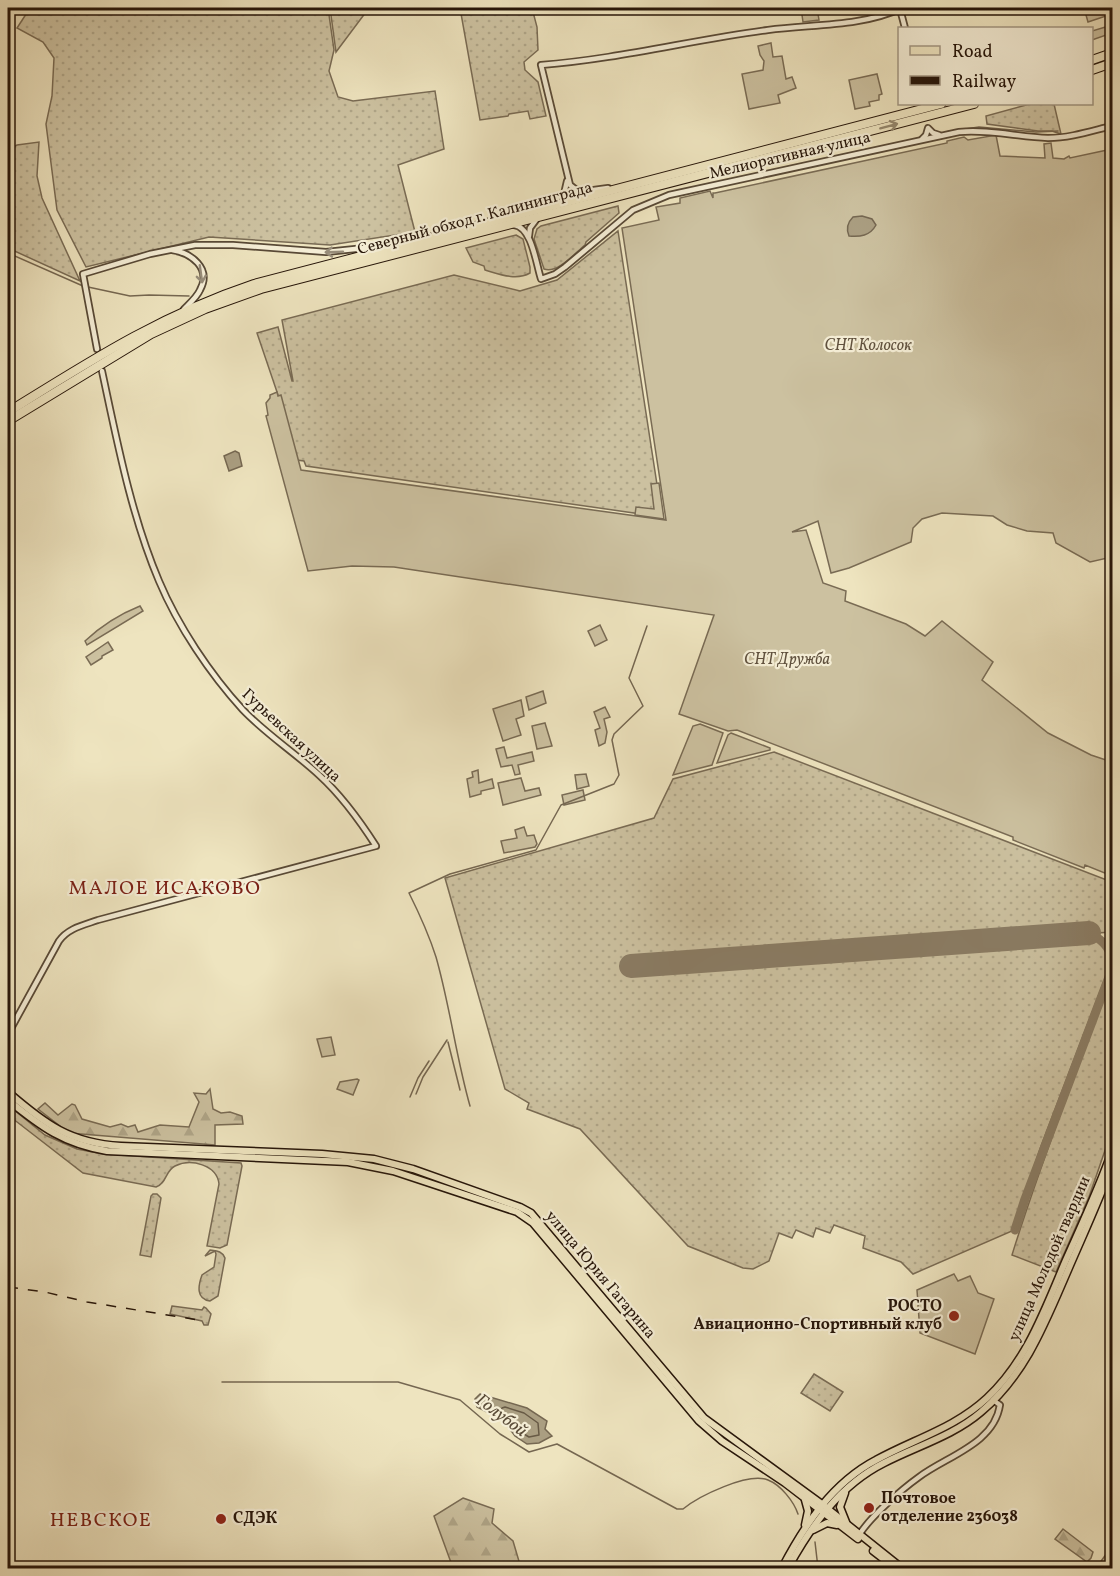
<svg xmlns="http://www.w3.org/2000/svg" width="1120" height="1576" viewBox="0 0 1120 1576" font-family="Vollkorn,serif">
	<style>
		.grass { fill: url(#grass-dots); stroke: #796b54; stroke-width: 1.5 }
		.forest { fill: url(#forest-firs); stroke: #796b54; stroke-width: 1.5 }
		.garden { fill: #ccc1a0; stroke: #796b54; stroke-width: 1.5 }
		.water { fill: #aa9e81; stroke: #756751; stroke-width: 1.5 }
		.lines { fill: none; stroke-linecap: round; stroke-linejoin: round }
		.shore { stroke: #685a45; stroke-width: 1.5 }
		.stream { stroke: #756751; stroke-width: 1.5 }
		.taxiway { stroke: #8a7c64; stroke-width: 9 }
		.runway { stroke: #8a7c64; stroke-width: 24 }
		.minor-casing { stroke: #584936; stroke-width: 8 }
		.major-casing { stroke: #261509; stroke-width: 9 }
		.highway-casing { stroke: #261509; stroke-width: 10 }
		.minor { stroke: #f4edd5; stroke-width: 4.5 }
		.major { stroke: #eee4bf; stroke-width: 6 }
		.highway { stroke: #eee4bf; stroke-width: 8 }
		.rail { stroke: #261509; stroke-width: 1.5; stroke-dasharray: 10 10; stroke-linecap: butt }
		.oneway { stroke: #94876d }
		.oneway2 { stroke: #978c79 }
		.poi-dot { fill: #8f2418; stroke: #f4edd5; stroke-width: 2 }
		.labels { text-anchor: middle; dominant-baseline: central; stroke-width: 4.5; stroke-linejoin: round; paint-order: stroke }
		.street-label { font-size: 16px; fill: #261509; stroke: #f4edd5 }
		.park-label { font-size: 16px; font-style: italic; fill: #60513e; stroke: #f4edd5 }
		.poi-label { font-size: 16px; font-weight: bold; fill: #261509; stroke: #f4edd5; text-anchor: start }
		.water-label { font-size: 18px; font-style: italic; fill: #5b4c39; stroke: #f4edd5 }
		.quarter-label { font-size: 20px; letter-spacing: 1.5px; fill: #7a1f14; stroke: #f4edd5 }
	</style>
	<defs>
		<pattern id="grass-dots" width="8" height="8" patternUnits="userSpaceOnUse" patternTransform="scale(1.5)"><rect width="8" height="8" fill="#ccc1a0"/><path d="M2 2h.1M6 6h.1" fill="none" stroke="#afa588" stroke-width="1.8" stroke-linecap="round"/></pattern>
		<pattern id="forest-firs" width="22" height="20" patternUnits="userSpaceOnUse" patternTransform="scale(1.5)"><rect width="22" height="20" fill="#ccc1a0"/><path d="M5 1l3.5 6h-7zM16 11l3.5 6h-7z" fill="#afa588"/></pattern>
	</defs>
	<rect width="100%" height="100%" fill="#eee4bf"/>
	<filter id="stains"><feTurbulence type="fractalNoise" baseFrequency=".00333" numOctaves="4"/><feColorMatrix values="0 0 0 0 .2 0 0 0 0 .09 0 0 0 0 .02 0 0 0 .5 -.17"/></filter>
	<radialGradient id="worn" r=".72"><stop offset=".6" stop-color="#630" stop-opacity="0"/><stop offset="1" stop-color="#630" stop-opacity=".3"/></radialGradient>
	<g class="grass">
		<polygon points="30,8 328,8 334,50 329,71 338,97 353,101 435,91 444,149 398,165 415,232 330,245 209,237 86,267 57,210 46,124 52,96 54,58 43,42 17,28"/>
		<polygon points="330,8 369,8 336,52"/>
		<polygon points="460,8 532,8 537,27 538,50 524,62 525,70 538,82 546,116 530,119 528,111 509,114 508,116 480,120"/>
		<polygon points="1030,104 1054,104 1061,134 1052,131 1038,131 987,124 986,116"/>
		<polygon points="39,142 37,176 42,198 80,281 8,248 8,150 17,145"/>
		<path d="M 618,206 L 619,213 L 586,242 L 585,245 C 574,254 557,274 544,269 L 534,239 L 537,229 L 541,226 Z"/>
		<polygon points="618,231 662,517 306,466 304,461 297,460 277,392 257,333 278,327 292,381 293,381 282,320 454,275 520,291 557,280"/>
		<path d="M 516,235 L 523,239 L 530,267 L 530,273 C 516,281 499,274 485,270 L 484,266 L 473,262 L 466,248 Z"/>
		<path d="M 774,752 L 1112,882 L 1112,932 L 629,963 L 630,969 L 1085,937 C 1102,938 1114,950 1109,968 L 1041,1146 L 1012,1231 L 913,1274 L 901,1262 L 863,1248 L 865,1236 L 834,1225 L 830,1233 L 816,1228 L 813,1237 L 796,1230 L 792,1238 L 779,1233 L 769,1261 L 753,1269 L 743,1268 L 688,1246 L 580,1129 L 527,1109 L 529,1103 L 505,1089 L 445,878 L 654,818 L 673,779 Z"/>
		<path d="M 1112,973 L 1112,1130 L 1089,1197 L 1056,1272 L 1012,1255 C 1041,1160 1079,1067 1112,973 Z"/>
		<path d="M 8,1105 L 45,1135 L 77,1149 L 103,1154 L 241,1163 L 242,1166 L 227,1245 L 220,1248 L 207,1246 L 219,1184 C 217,1165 191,1158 175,1166 C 165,1171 167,1183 156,1187 L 83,1173 L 8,1115 Z"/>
		<polygon points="153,1194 157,1194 161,1198 151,1257 140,1255 151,1196"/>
		<path d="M 210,1250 C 217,1251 222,1251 225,1258 L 218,1296 L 210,1301 C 196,1299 198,1286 202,1275 L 214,1267 L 216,1254 L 215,1251 L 205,1256 Z"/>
		<polygon points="172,1306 202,1310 204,1307 206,1308 211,1314 208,1325 204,1325 202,1321 170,1314"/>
		<polygon points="814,1374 843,1392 830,1411 801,1393"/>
	</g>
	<g class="forest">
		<polygon points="210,1089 213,1109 221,1113 230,1112 242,1116 243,1124 215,1125 215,1145 69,1133 38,1109 45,1103 58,1115 72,1104 75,1105 82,1119 110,1127 121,1124 128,1127 135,1125 138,1132 160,1125 189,1127 199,1102 194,1093 206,1094"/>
		<polygon points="463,1498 494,1509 492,1523 513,1541 521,1568 453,1568 434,1516"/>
		<polygon points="1063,1529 1093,1552 1091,1558 1087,1562 1055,1539"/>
		<polygon points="1112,1546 1112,1568 1107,1565 1103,1568 1096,1568"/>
	</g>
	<g class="garden">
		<polygon points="801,8 817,8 819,20 803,22"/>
		<polygon points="1084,8 1112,8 1112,14 1088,22"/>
		<polygon points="1112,25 1112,33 1092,40 1092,31"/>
		<polygon points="771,43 773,57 782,56 786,79 792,77 796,88 778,95 780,103 749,109 742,74 763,70 764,61 760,55 758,46"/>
		<polygon points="877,74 882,94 879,95 879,100 869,102 870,106 855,109 849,80"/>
		<polygon points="996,135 1000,156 1045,158 1044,144 1051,143 1053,158 1064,159 1069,156 1070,158 1112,149 1112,557 1090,562 1056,543 1053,533 1027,531 1007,525 993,516 942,513 922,519 913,528 911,542 849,568 831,573 818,521 792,532 806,530 823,583 846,591 845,601 906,624 925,636 942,621 993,662 982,680 1048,733 1091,755 1112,762 1112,876 1085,865 1084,868 1013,840 1013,837 737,730 728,731 679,714 714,615 394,567 352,566 308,571 266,416 268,415 266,403 270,398 270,395 277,392 278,396 281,395 301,470 666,520 622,228 659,220 656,207 680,203 680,198 710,191 713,198 713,193 715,193 947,143 947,141 964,137 968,140"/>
		<polygon points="659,483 664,519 635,515 636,507 654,509 651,484"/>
		<path d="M 140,606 L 143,611 L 87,645 L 85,641 C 101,626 120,614 140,606 Z"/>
		<polygon points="600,625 607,640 595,646 588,631"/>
		<polygon points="108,642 113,650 102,656 102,658 91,665 86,657"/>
		<polygon points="543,691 546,703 529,710 526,697"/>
		<polygon points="521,700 524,716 516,719 521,735 503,741 493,709"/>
		<polygon points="605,707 610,717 604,719 607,732 605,743 599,746 595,730 600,728 594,712"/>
		<polygon points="545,723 552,746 537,749 532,726"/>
		<polygon points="700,724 723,733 712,765 673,775 693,726"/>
		<polygon points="731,733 770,748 770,750 717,763 728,735"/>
		<polygon points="504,747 507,758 532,752 534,761 518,765 520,774 515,775 512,765 501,767 496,749"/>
		<polygon points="478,770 479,783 492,779 494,788 481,791 481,794 470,797 467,779 473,777 472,772"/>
		<polygon points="586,774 589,786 577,789 575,775"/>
		<polygon points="521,778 525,791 539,788 541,795 503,805 498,783"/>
		<polygon points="583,790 585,800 564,805 562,795"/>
		<polygon points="524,827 527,836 534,835 537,844 535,847 504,853 501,841 517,838 515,830"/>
		<polygon points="331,1037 335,1055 322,1057 317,1039"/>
		<polygon points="357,1079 359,1080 353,1095 337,1089 340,1082"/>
		<polygon points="954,1274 958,1281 970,1276 978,1293 994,1299 975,1354 920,1333 917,1290"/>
	</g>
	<g class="water">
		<path d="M 862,216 L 872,219 L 876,225 C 870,236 860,237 849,236 C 846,229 848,222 853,217 Z"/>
		<polygon points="235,451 239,453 242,466 229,471 224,456"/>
		<polygon points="480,1394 527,1408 547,1421 545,1429 552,1436 539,1443 527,1444 515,1436 503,1420 477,1407 475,1399"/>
	</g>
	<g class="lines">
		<path class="shore" d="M 505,1407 L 524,1413 L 538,1423 L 539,1435 L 529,1437 C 517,1431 512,1419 501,1411 L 502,1408 Z"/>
		<g class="stream">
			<polyline points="945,132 979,127 1036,132 1058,131"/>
			<polyline points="8,253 83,286"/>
			<polyline points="88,287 130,296 149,295 189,296"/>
			<polyline points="448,1042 460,1090"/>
			<polyline points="416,1094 423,1077 447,1040"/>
			<polyline points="410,1097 418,1078 429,1061"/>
			<path d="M 470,1106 C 456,1057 450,1006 436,957 C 429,935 419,913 409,893 L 450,874 L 536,850 L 561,805 L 614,784 L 619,775 L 612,740 L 614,734 L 643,706 L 629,678 L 647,626"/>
			<path d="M 222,1382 L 398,1382 L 460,1400 L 500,1434 L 529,1452 L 557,1444 L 677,1509 L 683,1509 C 699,1496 748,1472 768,1480 C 781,1485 794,1502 798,1514"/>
			<polyline points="815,1542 818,1568"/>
		</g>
		<path class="taxiway" d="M 1015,1230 L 1025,1199 L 1112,969 C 1113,950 1105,941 1089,933"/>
		<polyline class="runway" points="631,966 1089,933"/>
		<g class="minor-casing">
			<g id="minor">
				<polyline points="900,9 905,28"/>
				<polyline points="922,139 926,135 928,128 933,133 939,135"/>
				<path d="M 608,188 L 579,192 L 570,185 L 541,65 C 618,59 692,40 768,30 C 813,24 861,27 902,8"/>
				<polyline points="541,205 564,194 567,181"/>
				<path d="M 514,225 C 532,227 536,264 541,279 L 555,274 L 565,267 L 633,210 L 669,195 L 959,132 C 989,129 1018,137 1048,138 C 1070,138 1091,131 1112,126"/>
				<polyline points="529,236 530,228 536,220"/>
				<path d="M 172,250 C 191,253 212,268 200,290 C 197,297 190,303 184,309"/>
				<polyline points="97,349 83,274 150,254 195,245 233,245 326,252 384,246"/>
				<path d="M 8,1034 L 59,941 C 68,928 84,925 98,920 L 376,846 C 360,821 341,795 319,775 C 294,752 266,734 243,710 C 210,674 178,626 159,581 C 131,515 117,441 102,371"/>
				<path d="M 859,1535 C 871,1516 901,1490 919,1477 C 947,1456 994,1444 1000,1405 L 993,1400"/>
			</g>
		</g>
		<g class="major-casing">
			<g id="major">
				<path d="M 8,1092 C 45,1124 70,1143 121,1146 L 322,1154 L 374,1159 L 413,1169 L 520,1207 L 531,1213 L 542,1226 L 704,1418 L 823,1505 L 902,1568"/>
				<path d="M 8,1100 C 41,1127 64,1144 107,1151 L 348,1162 L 393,1171 L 517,1212 L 533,1223 L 699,1421 L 722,1441 L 785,1483 L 858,1539"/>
				<polyline points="845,1493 840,1507 846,1522"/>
				<polyline points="805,1500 808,1511 805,1525"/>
				<polyline points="813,1530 827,1523 837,1525"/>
				<polyline points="873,1551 895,1568"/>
				<path d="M 782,1568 C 804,1526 832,1483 876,1460 C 914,1439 955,1428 987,1398 C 1027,1361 1045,1309 1066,1260 C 1082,1224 1099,1188 1112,1151"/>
				<path d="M 788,1568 C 811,1526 840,1485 884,1463 C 917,1446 953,1436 981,1412 C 1026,1374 1045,1323 1068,1270 C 1083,1235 1099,1201 1112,1165"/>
			</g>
		</g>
		<g class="highway-casing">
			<g id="highway">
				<polyline points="1092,60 1112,53"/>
				<polyline points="1092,70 1112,63"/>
				<path d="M 8,412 C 90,361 161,315 254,284 L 941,104"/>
				<polyline points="8,421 151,334 205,309 261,289 974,104"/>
			</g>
		</g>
		<use href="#minor" class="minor"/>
		<use href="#major" class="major"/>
		<use href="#highway" class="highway"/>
		<polyline class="rail" points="8,1287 45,1292 87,1302 205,1321"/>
	</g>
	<defs><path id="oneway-shaft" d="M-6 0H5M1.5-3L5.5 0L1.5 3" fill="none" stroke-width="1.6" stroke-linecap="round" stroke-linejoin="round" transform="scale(1.5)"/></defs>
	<use class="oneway" href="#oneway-shaft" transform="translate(889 126) rotate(-15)"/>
	<g class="oneway2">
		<use href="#oneway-shaft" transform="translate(334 252) rotate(178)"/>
		<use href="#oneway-shaft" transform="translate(201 274) rotate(82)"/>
	</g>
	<g class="poi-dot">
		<circle cx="954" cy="1316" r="6"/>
		<circle cx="869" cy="1508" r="6"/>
		<circle cx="221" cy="1519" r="6"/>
	</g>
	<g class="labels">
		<g class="street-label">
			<text transform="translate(790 156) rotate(-13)">Мелиоративная улица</text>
			<text transform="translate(475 219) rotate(-15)">Северный обход г. Калининграда</text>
			<text transform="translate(291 736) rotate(43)">Гурьевская улица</text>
			<text transform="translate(1050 1259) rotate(-66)">улица Молодой гвардии</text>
			<text transform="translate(600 1275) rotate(50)">улица Юрия Гагарина</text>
		</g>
		<g class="park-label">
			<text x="868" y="346">СНТ Колосок</text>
			<text x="787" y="660">СНТ Дружба</text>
		</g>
		<g class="poi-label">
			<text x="942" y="1307" text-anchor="end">РОСТО<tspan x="942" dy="18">Авиационно-Спортивный клуб</tspan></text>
			<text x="881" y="1499">Почтовое<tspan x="881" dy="18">отделение 236038</tspan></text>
			<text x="233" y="1519">СДЭК</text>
		</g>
		<g class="water-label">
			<text transform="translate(501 1416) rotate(37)">Голубой</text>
		</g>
		<g class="quarter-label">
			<text x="165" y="889">МАЛОЕ ИСАКОВО</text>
			<text x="101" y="1521">НЕВСКОЕ</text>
		</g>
	</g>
	<rect width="1120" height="1576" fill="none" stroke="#eee4bf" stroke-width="30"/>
	<rect x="9" y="9" width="1102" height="1558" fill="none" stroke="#261509" stroke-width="3"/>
	<rect x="15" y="15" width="1090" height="1546" fill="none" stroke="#261509" stroke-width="1.5"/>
	<rect x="898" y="27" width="195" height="78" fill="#f4edd5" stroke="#a29783" stroke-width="1.5"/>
	<rect x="910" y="46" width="30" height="9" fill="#eee4bf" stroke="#a29783" stroke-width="1.5"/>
	<text x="952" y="57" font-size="18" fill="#261509">Road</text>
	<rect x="910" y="76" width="30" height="9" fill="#261509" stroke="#a29783" stroke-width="1.5"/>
	<text x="952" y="87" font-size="18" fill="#261509">Railway</text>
	<rect width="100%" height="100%" filter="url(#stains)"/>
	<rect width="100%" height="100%" fill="url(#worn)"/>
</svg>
